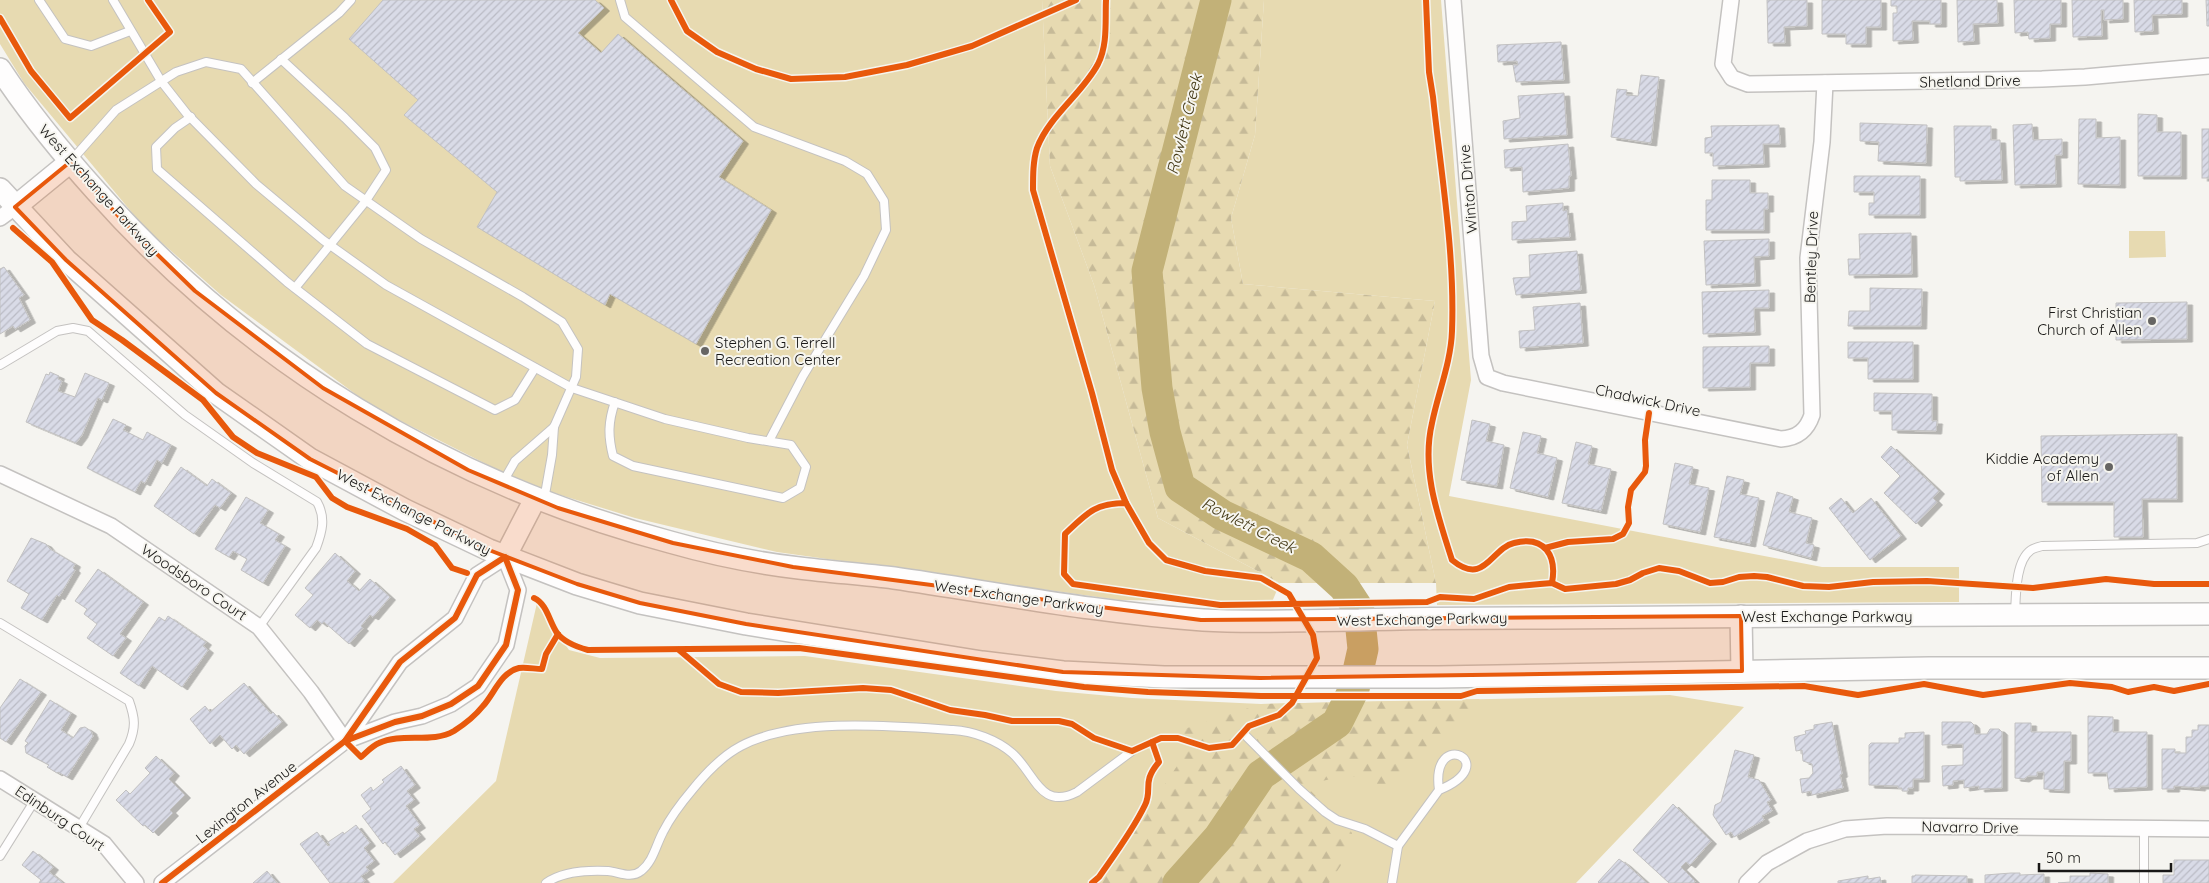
<svg xmlns="http://www.w3.org/2000/svg" width="2209" height="883" viewBox="0 0 2209 883" font-family="Quicksand,sans-serif">
	<style>
		.green { fill: #e7dab1 }
		.forest { fill: url(#forest-firs) }
		.lines { fill: none; stroke-linecap: round; stroke-linejoin: round }
		.river { stroke: #c2b178; stroke-width: 31 }
		.building { fill: url(#building-hatch); stroke: #c2c1c1; filter: url(#shadow) }
		.service-casing { stroke: #c4c2c0; stroke-width: 10 }
		.minor-casing { stroke: #c4c2c0; stroke-width: 18 }
		.secondary-casing { stroke: #c4c2c0; stroke-width: 24 }
		.service { stroke: #fefdfd; stroke-width: 8 }
		.minor { stroke: #fefdfd; stroke-width: 15 }
		.secondary { stroke: #fefdfd; stroke-width: 21 }
		.cycleway-casing { stroke: #f6f5ef; stroke-width: 9 }
		.cycleway { stroke: #e8590c; stroke-width: 6 }
		.marked { fill: #e8590c; fill-opacity: 0.2; stroke: #e8590c; stroke-width: 4; stroke-linejoin: round }
		.poi-dot { fill: #666563; stroke: #f6f5ef; stroke-width: 2 }
		.labels { text-anchor: middle; dominant-baseline: central; stroke-width: 4; stroke-linejoin: round; paint-order: stroke }
		.street-label { font-size: 15px; fill: #191817; stroke: #f6f5ef }
		.poi-label { font-size: 15px; fill: #191817; stroke: #f6f5ef; text-anchor: end }
		.water-label { font-size: 16px; font-style: italic; fill: #433815; stroke: #f6f5ef }
	</style>
	<defs>
		<pattern id="forest-firs" width="22" height="20" patternUnits="userSpaceOnUse" patternTransform="scale(1.25)"><rect width="22" height="20" fill="#e7dab1"/><path d="M5 1l3.5 6h-7zM16 11l3.5 6h-7z" fill="#c6ba98"/></pattern>
		<pattern id="building-hatch" width="6" height="6" patternUnits="userSpaceOnUse" patternTransform="scale(1.25)"><rect width="6" height="6" fill="#d9dbe7"/><path d="M-1 1l2-2M0 6l6-6M5 7l2-2" fill="none" stroke="#babbc5"/></pattern>
		<filter id="shadow"><feDropShadow dx="5.5" dy="3" stdDeviation="0" flood-color="#0004"/></filter>
	</defs>
	<rect width="100%" height="100%" fill="#f5f4f0"/>
	<g class="green">
		<polygon points="0,0 1042,0 1050,166 1094,285 1158,518 1280,583 1272,602 1119,600 777,552 635,518 528,485 373,407 221,295 144,227 24,83 0,44"/>
		<polygon points="1264,0 1441,0 1471,380 1449,496 1822,567 1959,567 1959,602 1437,605 1436,583 1407,445 1435,301 1243,284 1231,218 1255,135"/>
		<polygon points="2129,231 2165,231 2166,257 2129,258"/>
		<polygon points="537,603 569,650 600,658 805,656 1056,691 1132,698 1261,704 1670,695 1744,707 1576,883 393,883 496,781"/>
	</g>
	<g class="forest">
		<polygon points="1042,0 1264,0 1255,135 1231,218 1243,284 1435,301 1407,445 1436,583 1280,583 1158,518 1094,285 1050,166"/>
		<polygon points="1480,699 1428,753 1384,786 1348,775 1305,785 1352,833 1352,849 1329,883 1099,883 1185,754 1184,729 1261,704"/>
	</g>
	<g class="lines">
		<polyline class="river" points="1178,883 1219,837 1261,775 1337,723 1354,689 1363,649 1359,610 1344,587 1311,557 1222,515 1180,487 1165,432 1157,388 1147,271 1216,0"/>
	</g>
	<g class="building">
		<polygon points="383,0 595,0 604,8 578,33 601,53 618,34 743,141 719,177 771,210 696,344 610,294 605,305 477,227 497,192 404,115 418,100 349,39"/>
		<polygon points="1767,0 1807,0 1807,26 1784,27 1785,43 1768,43"/>
		<polygon points="1822,0 1881,0 1881,27 1866,27 1866,44 1846,44 1846,34 1822,34"/>
		<polygon points="1891,0 1941,0 1941,24 1930,24 1930,21 1912,21 1913,40 1893,41 1893,13 1897,13 1897,6 1891,6"/>
		<polygon points="1957,0 1997,0 1998,23 1973,24 1974,41 1958,42"/>
		<polygon points="2014,0 2061,0 2061,24 2050,24 2050,38 2029,39 2028,32 2015,33"/>
		<polygon points="2072,0 2123,0 2123,19 2104,20 2104,10 2101,10 2102,36 2073,37"/>
		<polygon points="2134,0 2182,0 2182,14 2152,15 2153,31 2135,32"/>
		<polygon points="2206,0 2209,0 2209,26 2207,26"/>
		<polygon points="1561,42 1564,80 1516,82 1513,65 1518,65 1517,61 1498,62 1497,45"/>
		<polygon points="1641,75 1659,77 1651,143 1611,137 1617,89 1627,90 1626,95 1638,96"/>
		<polygon points="1564,93 1567,135 1504,139 1503,121 1520,118 1518,96"/>
		<polygon points="2138,114 2157,115 2157,132 2181,132 2181,176 2138,176"/>
		<polygon points="2079,119 2096,119 2096,138 2120,137 2120,185 2078,184"/>
		<polygon points="1860,123 1927,125 1926,163 1878,161 1879,142 1860,141"/>
		<polygon points="2032,124 2033,140 2062,139 2062,155 2055,155 2056,184 2015,185 2013,125"/>
		<polygon points="1779,125 1780,144 1763,144 1764,164 1713,166 1713,153 1705,153 1705,138 1712,137 1711,126"/>
		<polygon points="1954,126 1991,126 1991,140 2000,140 2002,180 1960,181 1960,177 1955,177"/>
		<rect x="2202" y="129" width="7" height="49"/>
		<polygon points="1568,144 1571,176 1569,176 1569,188 1523,192 1522,167 1505,168 1504,150"/>
		<polygon points="1854,176 1920,176 1920,215 1869,215 1869,203 1874,203 1874,192 1854,192"/>
		<polygon points="1712,180 1750,180 1750,193 1768,193 1768,209 1764,209 1764,230 1706,230 1706,200 1712,200"/>
		<polygon points="1563,203 1563,211 1567,210 1570,237 1512,240 1512,222 1527,221 1526,206"/>
		<polygon points="1911,233 1912,274 1849,275 1848,259 1860,259 1859,234"/>
		<polygon points="1769,239 1769,256 1754,257 1755,283 1706,285 1704,241"/>
		<polygon points="1577,251 1581,290 1516,295 1513,278 1530,277 1529,255"/>
		<polygon points="4,267 24,295 19,298 30,320 15,329 13,326 0,334 0,269"/>
		<polygon points="1870,288 1922,289 1921,326 1848,326 1849,311 1870,311"/>
		<polygon points="1769,290 1769,308 1754,308 1755,332 1703,334 1702,292"/>
		<polygon points="2187,302 2187,339 2116,340 2116,303"/>
		<polygon points="1580,303 1583,343 1520,348 1519,331 1535,330 1533,307"/>
		<polygon points="1848,342 1913,342 1913,379 1868,379 1868,358 1848,358"/>
		<polygon points="1769,346 1769,363 1750,363 1750,387 1703,388 1703,347"/>
		<polygon points="50,372 59,376 58,379 62,381 58,391 75,397 85,373 109,383 102,400 98,398 82,435 76,443 26,422 46,374 49,375"/>
		<polygon points="1874,393 1932,394 1932,421 1937,421 1936,431 1892,430 1892,411 1874,411"/>
		<polygon points="113,419 126,425 123,430 143,440 147,432 171,445 162,463 157,460 145,483 141,481 135,492 87,468"/>
		<polygon points="1472,420 1490,424 1486,441 1504,445 1497,486 1461,480"/>
		<polygon points="1523,432 1541,436 1537,453 1557,458 1548,497 1510,488"/>
		<polygon points="2177,434 2177,499 2142,499 2143,537 2114,537 2114,502 2042,502 2041,436"/>
		<polygon points="1576,442 1592,446 1588,464 1611,469 1601,511 1562,503"/>
		<polygon points="1891,446 1939,491 1933,498 1937,502 1916,524 1884,493 1900,476 1881,457"/>
		<polygon points="1675,463 1693,467 1689,484 1709,488 1700,532 1663,524"/>
		<polygon points="181,467 207,486 212,479 231,493 220,508 215,505 194,534 154,506"/>
		<polygon points="1727,476 1744,480 1740,494 1759,498 1750,544 1714,537"/>
		<polygon points="1777,492 1793,497 1789,512 1812,518 1806,543 1814,545 1811,558 1763,545"/>
		<polygon points="246,497 268,510 260,523 279,534 275,540 285,546 263,583 241,570 247,559 233,551 229,557 215,549"/>
		<polygon points="1841,498 1853,513 1871,498 1901,536 1870,560 1829,508"/>
		<polygon points="31,538 46,544 50,549 75,564 73,568 75,570 59,597 57,595 42,620 21,608 29,594 7,581"/>
		<polygon points="335,553 355,571 347,581 359,591 370,579 390,597 373,617 370,615 361,626 363,628 349,644 324,622 322,624 317,620 310,628 295,615 313,595 305,588"/>
		<polygon points="98,569 143,602 120,634 126,638 113,656 87,638 97,624 84,614 87,609 75,601"/>
		<polygon points="168,616 206,642 203,646 208,650 182,687 152,666 139,686 120,673 159,617 165,621"/>
		<polygon points="20,679 41,692 6,742 0,738 0,708"/>
		<polygon points="244,683 271,714 273,712 282,722 244,754 236,745 232,749 220,735 210,744 190,719 205,706 210,712"/>
		<polygon points="50,700 71,713 61,730 73,738 80,728 85,727 91,731 93,736 67,777 58,772 57,773 47,767 49,765 26,753 25,746 28,743 25,741"/>
		<polygon points="2088,716 2113,717 2113,732 2147,732 2147,787 2109,789 2107,773 2088,773"/>
		<polygon points="1832,722 1842,774 1840,775 1843,788 1812,795 1811,791 1802,793 1800,779 1809,778 1813,773 1812,764 1803,761 1802,750 1796,751 1794,737 1806,734 1805,731 1814,729 1814,725"/>
		<polygon points="1942,722 1971,722 1974,725 1975,734 1987,734 1990,729 1999,729 2002,732 2002,788 1979,789 1979,786 1964,788 1964,780 1953,781 1953,785 1943,786 1942,766 1963,765 1963,744 1942,745"/>
		<polygon points="2015,723 2031,723 2031,732 2071,732 2071,761 2064,761 2064,790 2044,789 2044,772 2037,772 2037,776 2028,776 2024,779 2015,778"/>
		<polygon points="2198,725 2209,725 2209,786 2200,786 2200,788 2174,786 2174,789 2162,789 2162,749 2175,749 2175,753 2186,753 2186,737 2192,737 2192,730 2198,730"/>
		<polygon points="1924,732 1924,779 1913,779 1913,788 1908,788 1908,791 1902,791 1902,788 1898,788 1898,786 1869,785 1869,745 1871,743 1899,743 1899,738 1905,738 1905,733"/>
		<polygon points="1735,750 1754,755 1748,777 1759,780 1771,800 1767,802 1772,811 1762,816 1764,820 1734,837 1731,832 1726,835 1713,815 1715,805 1721,802"/>
		<polygon points="156,756 174,773 169,779 185,795 170,810 173,813 153,833 145,825 143,826 116,800 126,790 130,794 150,773 145,768"/>
		<polygon points="401,766 415,785 407,791 414,800 406,806 420,825 414,829 420,836 395,855 385,842 383,844 362,816 371,809 361,795 371,787 373,791 384,782 382,780"/>
		<polygon points="1673,804 1711,841 1690,865 1686,862 1681,867 1695,881 1694,883 1669,883 1633,850"/>
		<polygon points="356,825 370,843 364,848 374,861 366,867 369,871 361,876 365,881 362,883 330,883 300,844 317,832 328,846 330,845 328,842 343,832 344,834"/>
		<polygon points="33,851 53,867 49,872 63,883 39,883 41,880 22,865"/>
		<polygon points="1619,859 1626,864 1647,883 1599,883 1598,882"/>
		<polygon points="2174,860 2209,860 2209,883 2163,883 2163,875 2174,875"/>
		<polygon points="267,871 277,883 253,883"/>
		<polygon points="2011,873 2020,873 2020,875 2044,874 2044,883 1985,883 1985,875"/>
		<polygon points="2090,873 2108,874 2108,883 2058,883 2070,882 2070,876 2090,876"/>
		<polygon points="1915,875 1967,876 1967,883 1912,883 1912,876 1915,876"/>
		<polygon points="1868,876 1868,879 1880,877 1881,883 1838,883 1838,881"/>
	</g>
	<g class="lines">
		<g class="service-casing">
			<g id="service">
				<polyline points="39,0 65,39 91,46 130,31"/>
				<path d="M 113,0 L 161,81 L 187,114 L 256,184 L 323,240 L 386,285 L 572,388 L 665,419 L 748,438 L 791,445 L 806,467 L 800,488 L 783,498 L 633,466 L 613,456 C 608,436 608,422 615,402"/>
				<polyline points="620,0 625,17 754,127 845,161 867,174 884,201 886,230 864,276 803,376 769,441"/>
				<polyline points="281,59 345,118 375,148 386,170 365,202 295,288"/>
				<polyline points="252,83 339,13 351,0"/>
				<polyline points="191,117 175,128 156,147 157,169 287,282 367,344 495,410 515,400 535,368"/>
				<polyline points="71,161 116,110 176,72 206,62 241,69 345,186 421,239 523,297 562,322 578,349 576,377 554,427 515,461 503,482"/>
				<path d="M 0,365 L 57,331 L 73,328 L 88,331 L 185,415 L 253,463 L 317,502 C 326,518 322,532 316,548 L 259,627"/>
				<polyline points="544,500 552,455 554,427"/>
				<path d="M 2015,614 C 2016,597 2015,561 2031,550 C 2034,548 2038,547 2042,546 L 2197,543 L 2209,539"/>
				<path d="M 0,623 L 129,701 C 135,718 136,727 129,744 L 79,828"/>
				<polyline points="1243,733 1299,789 1325,812 1337,820 1365,829 1398,846 1392,883"/>
				<polyline points="2144,830 2144,883"/>
				<path d="M 1398,846 L 1439,790 C 1505,763 1430,726 1439,790"/>
				<polyline points="0,856 35,800"/>
				<path d="M 546,883 C 563,871 588,870 608,871 C 619,872 631,879 641,871 C 653,862 656,845 663,832 C 671,816 682,802 693,789 C 706,773 722,756 741,746 C 795,717 893,726 953,730 C 973,731 997,740 1012,753 C 1035,773 1040,811 1077,792 L 1132,751"/>
			</g>
		</g>
		<g class="minor-casing">
			<g id="minor">
				<path d="M 1453,0 L 1481,356 L 1487,377 L 1503,383 L 1781,439 C 1798,438 1807,430 1812,415 L 1808,258 L 1822,142 L 1825,83"/>
				<polyline points="1731,0 1723,64 1732,78 1748,84 2042,79 2085,77 2209,66"/>
				<polyline points="0,218 15,207"/>
				<polyline points="0,474 111,526 259,627 311,692 345,741"/>
				<polyline points="0,779 104,844 136,883"/>
				<polyline points="162,883 345,741 395,722 422,716 451,704 478,686 506,645 518,590 505,557 477,575 455,618 400,662 345,741"/>
				<polyline points="1747,883 1767,863 1807,841 1845,829 1887,826 2209,829"/>
			</g>
		</g>
		<g class="secondary-casing">
			<g id="secondary">
				<path d="M 0,69 C 29,113 61,152 96,191 C 249,363 448,483 670,542 C 712,554 756,563 799,568 C 831,572 863,574 894,578 C 997,593 1099,613 1203,620 C 1255,623 1307,620 1359,620 C 1422,618 1486,618 1550,618 C 1770,616 1989,615 2209,614"/>
				<polyline points="0,189 66,260 216,393 310,459 405,510 489,550 577,584 640,603 746,624 982,662 1063,672 1164,677 1438,677 1929,668 2209,668"/>
				<polyline points="15,207 70,162"/>
				<polyline points="505,557 535,499"/>
				<polyline points="1741,616 1742,671"/>
			</g>
		</g>
		<use href="#service" class="service"/>
		<use href="#minor" class="minor"/>
		<use href="#secondary" class="secondary"/>
		<g class="cycleway-casing">
			<g id="cycleway">
				<polyline points="671,0 687,31 717,52 756,69 791,79 845,77 907,65 972,46 1076,0"/>
				<path d="M 1106,0 C 1105,21 1108,44 1098,64 C 1082,94 1049,116 1037,148 C 1033,161 1033,175 1033,190 L 1092,393 L 1112,470 L 1126,503"/>
				<path d="M 1426,0 L 1429,72 L 1433,97 C 1441,173 1455,254 1452,331 C 1451,362 1438,393 1432,423 C 1421,470 1438,516 1452,560 C 1485,587 1491,548 1514,543 C 1545,535 1557,556 1552,583"/>
				<polyline points="0,18 31,71 70,118 170,32 148,0"/>
				<polyline points="13,228 52,262 92,320 122,340 203,400 233,437 257,453 316,477 332,498 347,507 407,529 435,545 452,568 467,573"/>
				<polyline points="1545,548 1568,542 1613,539 1623,534 1629,523 1628,507 1631,490 1645,472 1646,466 1645,440 1649,413"/>
				<path d="M 534,598 C 547,604 549,621 557,633 C 564,642 577,647 588,650 L 799,648 L 1084,687 L 1148,692 L 1261,696 L 1461,696 L 1477,691 L 1804,686 L 1858,695 L 1924,684 L 1983,695 L 2070,683 L 2112,687 L 2128,692 L 2154,687 L 2174,691 L 2209,684"/>
				<path d="M 679,650 L 719,684 L 741,692 L 778,693 L 863,688 L 891,690 L 950,710 L 985,715 L 1012,721 L 1059,721 L 1072,724 L 1094,738 L 1132,751 L 1161,738 L 1178,738 L 1209,748 L 1232,745 L 1249,726 L 1279,715 L 1292,703 L 1317,658 L 1313,635 L 1289,594 L 1261,578 L 1205,571 L 1166,560 L 1149,543 L 1126,503 C 1095,503 1087,513 1065,534 L 1064,574 L 1073,584 L 1220,605 L 1427,602 L 1440,597 L 1474,599 L 1509,587 L 1540,584 L 1552,583 L 1565,589 L 1616,584 L 1630,580 L 1643,573 L 1659,568 L 1679,571 L 1710,583 L 1723,582 L 1739,577 L 1754,576 L 1767,577 L 1803,586 L 1829,587 L 1873,582 L 1927,581 L 2033,588 L 2106,579 L 2154,584 L 2209,584"/>
				<path d="M 345,741 L 361,757 C 367,752 372,746 379,743 C 402,732 432,744 454,731 C 465,724 475,716 483,706 C 494,694 501,672 519,668 C 526,667 535,669 542,669 L 546,654 L 558,634"/>
				<polyline points="162,883 345,741 395,722 422,716 451,704 478,686 506,645 518,590 505,557 477,575 455,618 400,662 345,741"/>
				<path d="M 1092,883 L 1099,877 C 1115,854 1133,830 1145,805 C 1153,789 1141,783 1159,762 L 1152,742"/>
			</g>
		</g>
		<use href="#cycleway" class="cycleway"/>
	</g>
	<path class="marked" d="M 70,162 L 122,220 L 195,291 L 323,388 L 468,470 L 558,508 L 673,543 L 793,567 L 1201,620 L 1741,616 L 1742,671 L 1260,678 L 1063,672 L 746,624 L 640,603 L 577,584 L 489,550 L 310,459 L 216,393 L 66,260 L 15,207 Z"/>
	<g class="poi-dot">
		<circle cx="2152" cy="321" r="5"/>
		<circle cx="705" cy="351" r="5"/>
		<circle cx="2109" cy="467" r="5"/>
	</g>
	<g class="labels">
		<g class="street-label">
			<text transform="translate(1970 81) rotate(-1)">Shetland Drive</text>
			<text transform="translate(1468 189) rotate(-95)">Winton Drive</text>
			<text transform="translate(99 190) rotate(48)">West Exchange Parkway</text>
			<text transform="translate(1811 257) rotate(-88)">Bentley Drive</text>
			<text transform="translate(1648 400) rotate(12)">Chadwick Drive</text>
			<text transform="translate(414 512) rotate(27)">West Exchange Parkway</text>
			<text transform="translate(194 582) rotate(34)">Woodsboro Court</text>
			<text transform="translate(1019 597) rotate(8)">West Exchange Parkway</text>
			<text x="1827" y="616">West Exchange Parkway</text>
			<text transform="translate(1422 619) rotate(-1)">West Exchange Parkway</text>
			<text transform="translate(246 802) rotate(-38)">Lexington Avenue</text>
			<text transform="translate(60 818) rotate(34)">Edinburg Court</text>
			<text transform="translate(1970 827) rotate(1)">Navarro Drive</text>
		</g>
		<g class="poi-label">
			<text x="2142" y="312">First Christian<tspan x="2142" dy="17">Church of Allen</tspan></text>
			<text x="715" y="342" text-anchor="start">Stephen G. Terrell<tspan x="715" dy="17">Recreation Center</tspan></text>
			<text x="2099" y="458">Kiddie Academy<tspan x="2099" dy="17">of Allen</tspan></text>
		</g>
		<g class="water-label">
			<text transform="translate(1184 124) rotate(-76)">Rowlett Creek</text>
			<text transform="translate(1249 525) rotate(27)">Rowlett Creek</text>
		</g>
	</g>
	<path d="M2039 863v8h132v-8" fill="none" stroke="#191817" stroke-width="2.5"/>
	<text x="2046" y="863" font-size="15" fill="#191817" stroke="#f6f5ef" stroke-width="4" paint-order="stroke">50 m</text>
</svg>
